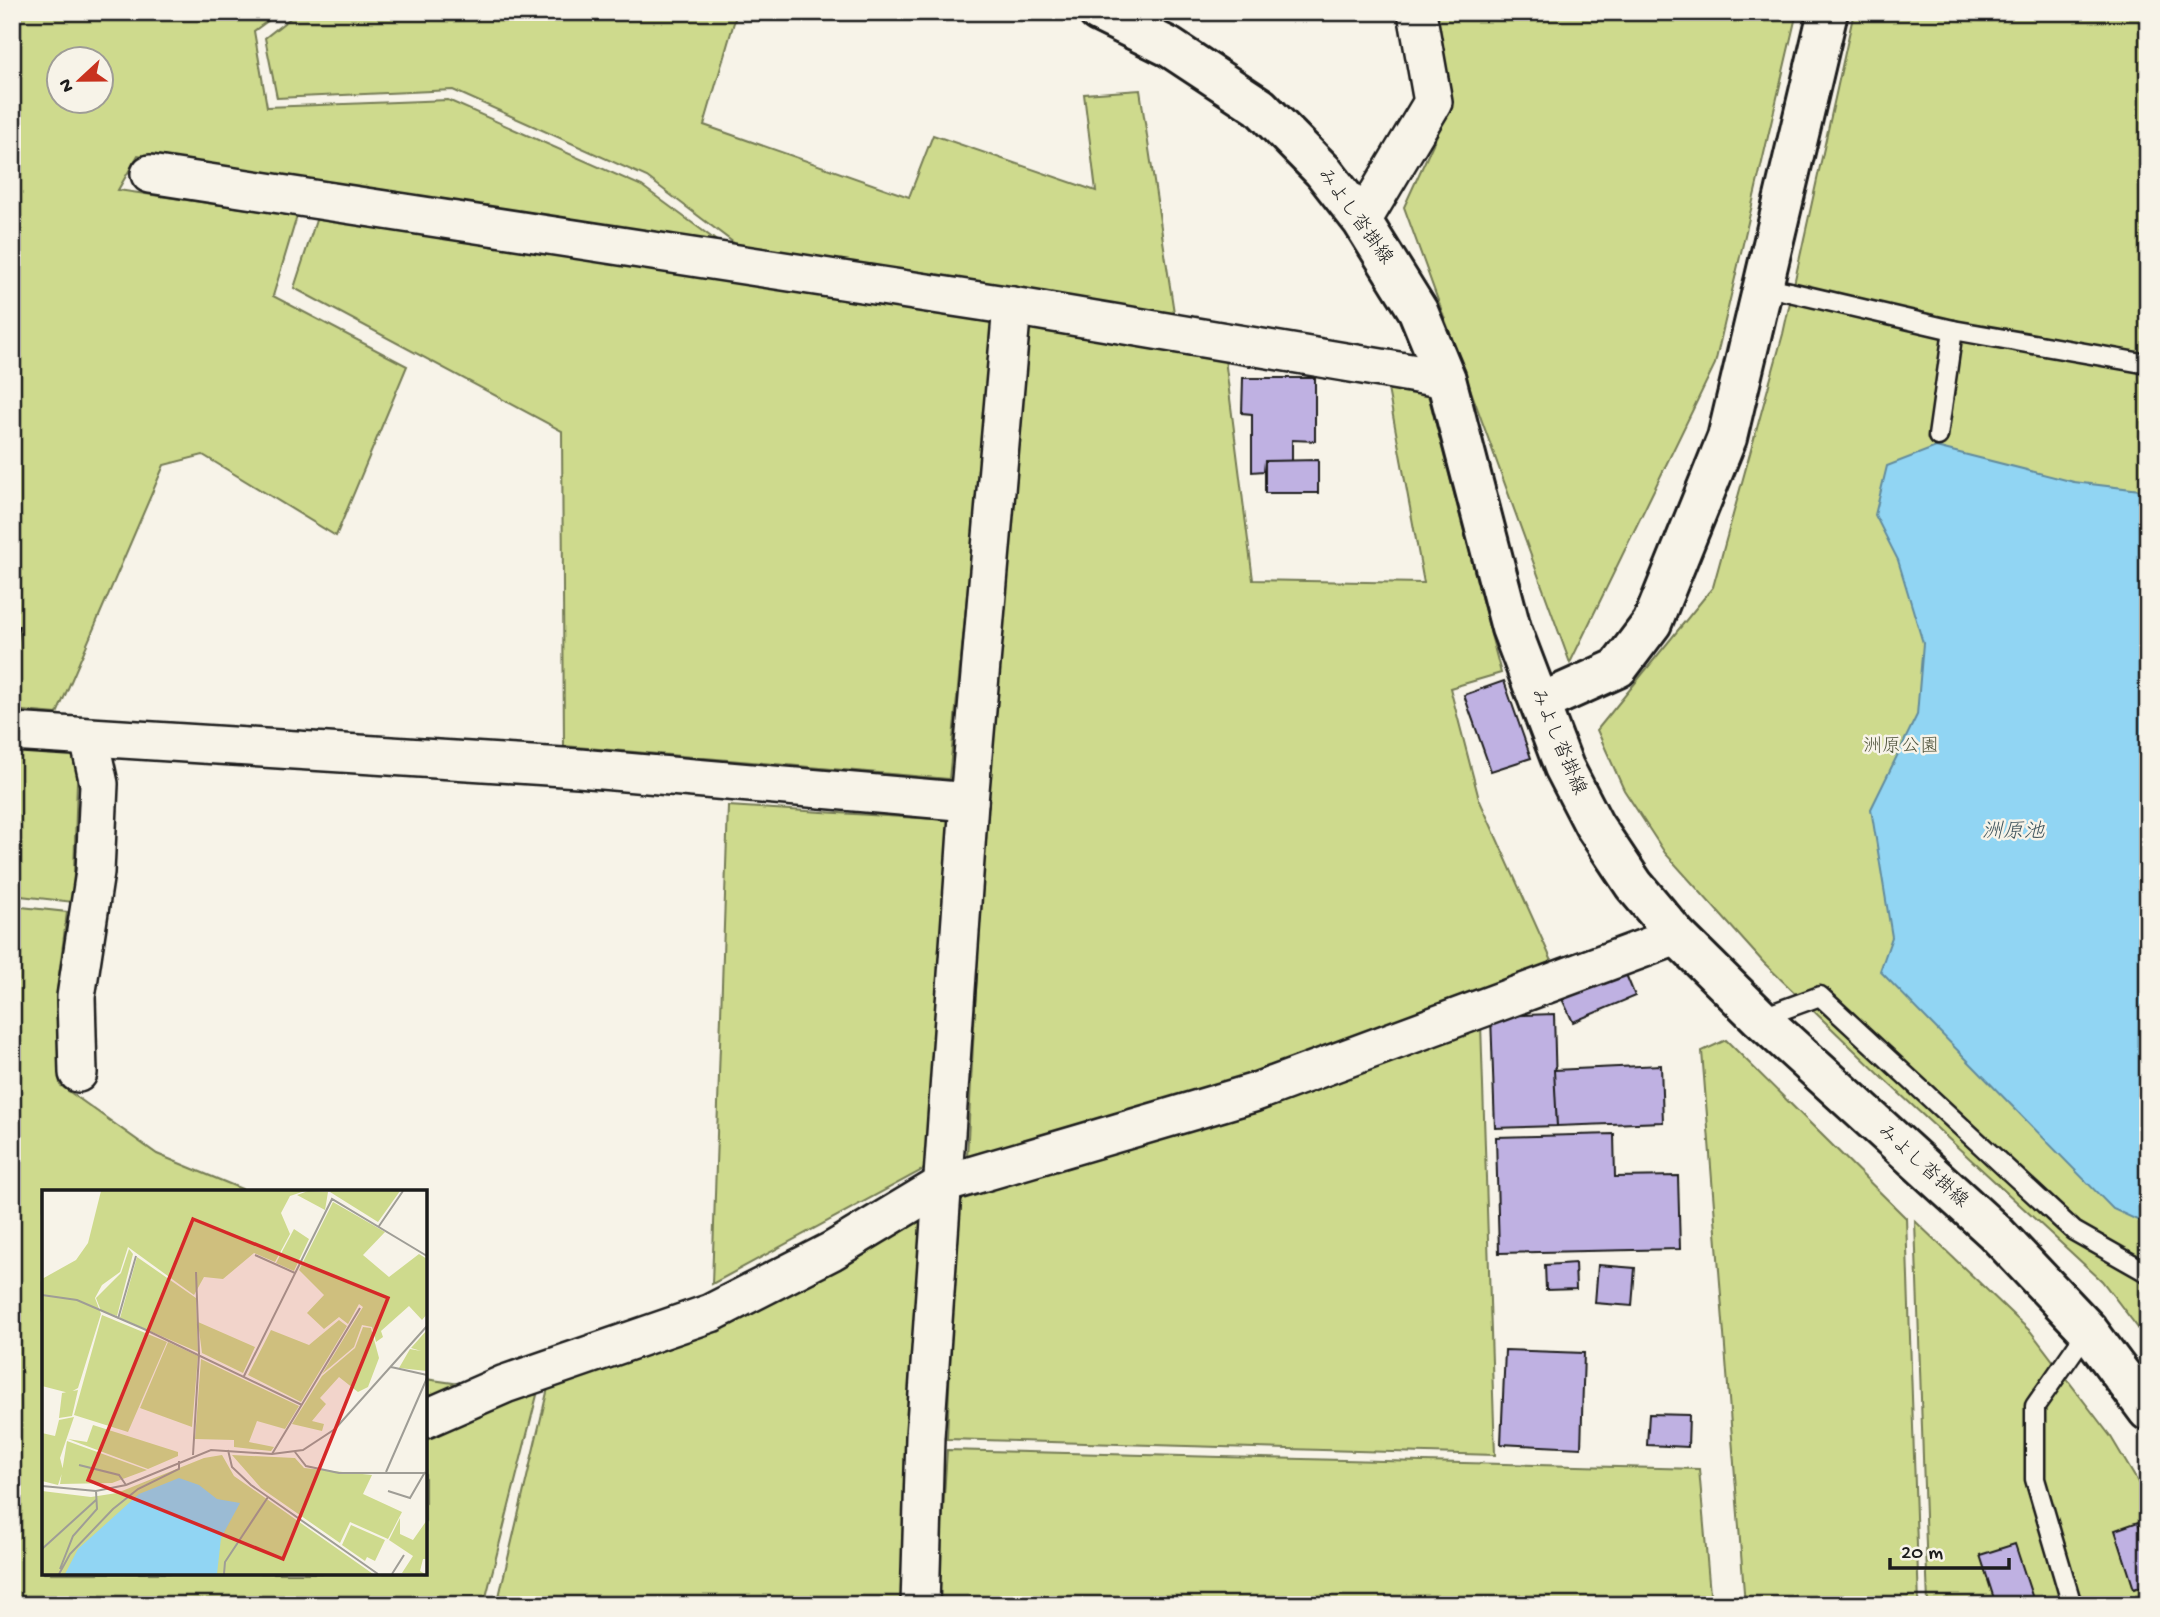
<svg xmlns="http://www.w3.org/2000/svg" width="2160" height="1617" viewBox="0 0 2160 1617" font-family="'Gochi Hand','Klee One',sans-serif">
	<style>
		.green { fill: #ceda8d; stroke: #757b54; stroke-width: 2; fill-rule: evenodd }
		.water { fill: #91d5f3; stroke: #628b9d; stroke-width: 2 }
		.building { fill: #bfb1e2; stroke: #1c1c1c; stroke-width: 2 }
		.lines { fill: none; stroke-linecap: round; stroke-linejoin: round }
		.lane-casing { stroke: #1c1c1c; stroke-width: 23 }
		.street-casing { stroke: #1c1c1c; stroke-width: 42 }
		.secondary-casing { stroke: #1c1c1c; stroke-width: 44 }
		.lane { stroke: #f7f3e8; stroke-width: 18 }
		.street { stroke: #f7f3e8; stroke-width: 37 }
		.secondary { stroke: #f7f3e8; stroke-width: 38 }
		.labels { text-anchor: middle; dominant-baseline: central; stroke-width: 5; stroke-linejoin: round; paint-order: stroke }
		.street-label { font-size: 19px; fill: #1c1c1c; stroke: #f7f3e8 }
		.park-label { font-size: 19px; fill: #51553e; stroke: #f7f3e8 }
		.water-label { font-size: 21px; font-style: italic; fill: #3f545c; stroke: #f7f3e8 }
		.inset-road { fill: none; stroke: #9f9d96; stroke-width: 2 }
		.view { fill: #d62828; fill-opacity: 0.15; stroke: #d62828; stroke-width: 3.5 }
		.inset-edge { fill: none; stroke: #1c1c1c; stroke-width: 3.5 }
	</style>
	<rect width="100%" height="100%" fill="#f7f3e8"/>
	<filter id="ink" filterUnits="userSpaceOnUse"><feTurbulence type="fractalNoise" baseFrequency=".0143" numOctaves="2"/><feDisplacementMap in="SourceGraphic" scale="14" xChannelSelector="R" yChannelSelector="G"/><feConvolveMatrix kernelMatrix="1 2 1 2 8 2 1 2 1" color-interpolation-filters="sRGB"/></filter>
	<g filter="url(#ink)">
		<g class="green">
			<path d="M 12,12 L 280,12 L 254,31 L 267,107 L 448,100 L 642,186 L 729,250 L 138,155 L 118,190 L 297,216 L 273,296 L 407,366 L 336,536 L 203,455 L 164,465 L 57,714 L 12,710 ZM 60,60 L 102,60 L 102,102 L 60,102 Z"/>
			<polygon points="298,12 737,12 704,125 909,197 933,135 1096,191 1084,94 1140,90 1175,319 742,249 647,177 453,90 277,98 265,38"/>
			<polygon points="1431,12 1797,12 1715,364 1570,663 1404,207 1448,111"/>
			<polygon points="1854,12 2148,12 2148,1341 2102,1281 1886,1081 1764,963 1665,853 1624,790 1597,730 1713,587 1783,334"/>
			<polygon points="317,217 994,322 949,779 564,746 562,431 294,288"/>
			<polygon points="1025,324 1225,359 1253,580 1424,583 1388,389 1428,394 1501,673 1450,688 1479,799 1556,970 1252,1079 967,1157 986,803"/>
			<polygon points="12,747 78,752 73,902 12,895"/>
			<polygon points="728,806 950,820 926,1168 712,1284"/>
			<polygon points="12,906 67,912 56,1000 60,1085 157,1154 249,1192 44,1192 44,1573 425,1573 425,1379 537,1395 484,1605 12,1605"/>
			<polygon points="1481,1024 1495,1455 947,1439 957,1191"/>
			<polygon points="1726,1040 1906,1218 1919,1605 1745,1605 1702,1051"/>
			<polygon points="931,1201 905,1605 497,1605 552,1371"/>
			<polygon points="1915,1221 2031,1332 2111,1437 2148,1499 2148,1605 1928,1605"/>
			<polygon points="947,1450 1699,1469 1711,1605 937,1605"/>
		</g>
		<polygon class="water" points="1936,447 2074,482 2148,491 2148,1225 2113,1209 1880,971 1892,937 1871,809 1917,715 1923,643 1898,560 1875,515 1887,466"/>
		<g class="building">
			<polygon points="1243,378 1315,378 1315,441 1292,440 1292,461 1265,461 1264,471 1252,472 1252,414 1242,413"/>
			<polygon points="1318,460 1318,493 1265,493 1265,461"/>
			<polygon points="12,626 19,626 14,705 12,705"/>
			<polygon points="1504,681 1531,758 1491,771 1464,695"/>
			<polygon points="1625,972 1635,996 1573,1022 1562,999"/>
			<polygon points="1554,1014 1557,1126 1495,1128 1491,1016"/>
			<polygon points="1661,1065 1663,1122 1557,1126 1554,1070"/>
			<polygon points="1614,1134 1615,1177 1678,1176 1680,1249 1499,1253 1496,1137"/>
			<polygon points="1575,1263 1576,1289 1546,1290 1545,1265"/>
			<polygon points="1598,1265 1635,1268 1632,1306 1595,1303"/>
			<polygon points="1505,1350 1584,1353 1581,1448 1501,1444"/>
			<polygon points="1649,1414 1689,1415 1688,1447 1647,1445"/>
			<polygon points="2138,1522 2148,1551 2148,1584 2134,1589 2115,1530"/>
			<polygon points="2015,1544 2035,1605 1996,1605 1980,1555"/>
		</g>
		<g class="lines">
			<g class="lane-casing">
				<g id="lane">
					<polyline points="1764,286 1953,330 2148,364"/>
					<polyline points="1938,436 1953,330"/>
					<polyline points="1760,1018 1820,996 2074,1231 2148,1273"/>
					<polyline points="2072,1605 2035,1479 2035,1406 2088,1330"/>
				</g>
			</g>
			<g class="street-casing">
				<g id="street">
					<polyline points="150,174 1012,306 1446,379"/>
					<polyline points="1362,221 1433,102 1417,12"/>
					<polyline points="12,732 579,768 969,802"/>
					<polyline points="78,1073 76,997 95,872 99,784 89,738"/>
					<polyline points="425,1419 505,1384 711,1313 832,1251 943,1184 1253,1093 1677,936"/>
					<polyline points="920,1605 925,1437 969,802 1012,306"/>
				</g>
			</g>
			<g class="secondary-casing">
				<g id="secondary">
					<polyline points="1098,12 1169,47 1260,107 1323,171 1362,221 1418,311 1446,379 1511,628 1564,767 1594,825 1634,885 1677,936 1760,1018 1995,1232 2088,1330 2148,1411"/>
					<polyline points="1540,703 1618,668 1652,623 1727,438 1828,12"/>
				</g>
			</g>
			<use href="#lane" class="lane"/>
			<use href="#street" class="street"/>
			<use href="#secondary" class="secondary"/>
		</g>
	</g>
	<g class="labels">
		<g class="street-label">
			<text transform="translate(1354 217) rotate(54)">みよし沓掛線</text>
			<text transform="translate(1557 742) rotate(67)">みよし沓掛線</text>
			<text transform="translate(1922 1167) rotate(42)">みよし沓掛線</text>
		</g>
		<g class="park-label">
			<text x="1901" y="747">洲原公園</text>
		</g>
		<g class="water-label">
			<text x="2013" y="833">洲原池</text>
		</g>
	</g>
	<g transform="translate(42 1190)">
		<rect width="385" height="385" fill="#f7f3e8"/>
		<path d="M 59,1 L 263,1 L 248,6 L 239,23 L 248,44 L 233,72 L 212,63 L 181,89 L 162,87 L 152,105 L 86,57 L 78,82 L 60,95 L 53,108 L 59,124 L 36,198 L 27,203 L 0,196 L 0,89 L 34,70 L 46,53 ZM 266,1 L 286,2 L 283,20 L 255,5 ZM 358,1 L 336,32 L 288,2 L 289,1 ZM 291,12 L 343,42 L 321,65 L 347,87 L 377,64 L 385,69 L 385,124 L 380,130 L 367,116 L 339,141 L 341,147 L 334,152 L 330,137 L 320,135 L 312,157 L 280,184 L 321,117 L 317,114 L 306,134 L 297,127 L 282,139 L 265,123 L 282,105 L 257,80 ZM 252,39 L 267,49 L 252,81 L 234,73 ZM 87,59 L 91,64 L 75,126 L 59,121 L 54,108 L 79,83 ZM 95,67 L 154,108 L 156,162 L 78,128 ZM 60,125 L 125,152 L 86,242 L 32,225 ZM 297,130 L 305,136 L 259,212 L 206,185 L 229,140 L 267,155 ZM 156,132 L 213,157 L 201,183 L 160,163 ZM 321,137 L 329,138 L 337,168 L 326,197 L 316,202 L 297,187 L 278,208 L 284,214 L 270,231 L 282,234 L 280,241 L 250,234 L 280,186 L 313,158 ZM 385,140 L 385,181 L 357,178 L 368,159 L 379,161 L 369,158 ZM 126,152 L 156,166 L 150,237 L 98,218 ZM 159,169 L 257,216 L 243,239 L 215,231 L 207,252 L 232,257 L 229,261 L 192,257 L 192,250 L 153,249 ZM 36,200 L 30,226 L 17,228 L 20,203 ZM 32,227 L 18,268 L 21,280 L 16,295 L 0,291 L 0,243 L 13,246 L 17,230 ZM 51,235 L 136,262 L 136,266 L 106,279 L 26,249 L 45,252 ZM 25,251 L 105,280 L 70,293 L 18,294 ZM 180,265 L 192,286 L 331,384 L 0,384 L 0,301 L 49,307 L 75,303 L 162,268 ZM 190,265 L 253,268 L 262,278 L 330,285 L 321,304 L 360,322 L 346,349 L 308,332 L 298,353 L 219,298 ZM 358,328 L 358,344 L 371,350 L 385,330 L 385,369 L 381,369 L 378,381 L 383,384 L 360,383 L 371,366 L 347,350 ZM 309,335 L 343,350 L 333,371 L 325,367 L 323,371 L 300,355 Z" fill="#ceda8d"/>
		<path d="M 137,288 L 157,295 L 175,309 L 198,313 L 179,348 L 175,384 L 23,384 L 36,359 L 97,304 Z" fill="#91d5f3"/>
		<path class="inset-road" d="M 337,36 L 361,1M 213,65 L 253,83M 0,105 L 35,110 L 102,139 L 260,215M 76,129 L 94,66M 349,177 L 385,185M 202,186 L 290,9 L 385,66M 186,260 L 190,277 L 209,295 L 336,384M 253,262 L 264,276 L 297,283 L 385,283M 230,264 L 318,118M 151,265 L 157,164 L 154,82M 37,275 L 77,285 L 84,295M 344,282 L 385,188M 0,296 L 54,301 L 84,295 L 169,260 L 230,264 L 261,260 L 293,239 L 385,136M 346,301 L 368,308 L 383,282M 0,359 L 54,310M 18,379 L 31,346 L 55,319 L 54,301M 17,384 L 28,364 L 71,319 L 96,299 L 137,279 L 137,271M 182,384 L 183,372 L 226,307M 350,384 L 362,365"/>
		<path class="view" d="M 151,29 L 346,108 L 241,369 L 46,290 Z"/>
		<rect width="385" height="385" class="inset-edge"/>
	</g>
	<rect width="2160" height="1617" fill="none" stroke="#f7f3e8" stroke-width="42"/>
	<rect x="21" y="21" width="2118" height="1575" fill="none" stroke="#1c1c1c" stroke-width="2.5" filter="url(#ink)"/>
	<g transform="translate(80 80) rotate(248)"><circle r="33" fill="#f7f3e8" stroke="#9f9d96" stroke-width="2"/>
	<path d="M0-5L12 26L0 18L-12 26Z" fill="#c8321e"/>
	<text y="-10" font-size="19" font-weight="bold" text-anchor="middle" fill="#1c1c1c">N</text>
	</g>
	<path d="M1890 1558v10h119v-10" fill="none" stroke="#1c1c1c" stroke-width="3.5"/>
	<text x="1901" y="1558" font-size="21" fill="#1c1c1c" stroke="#f7f3e8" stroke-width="5" paint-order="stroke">20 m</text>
</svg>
